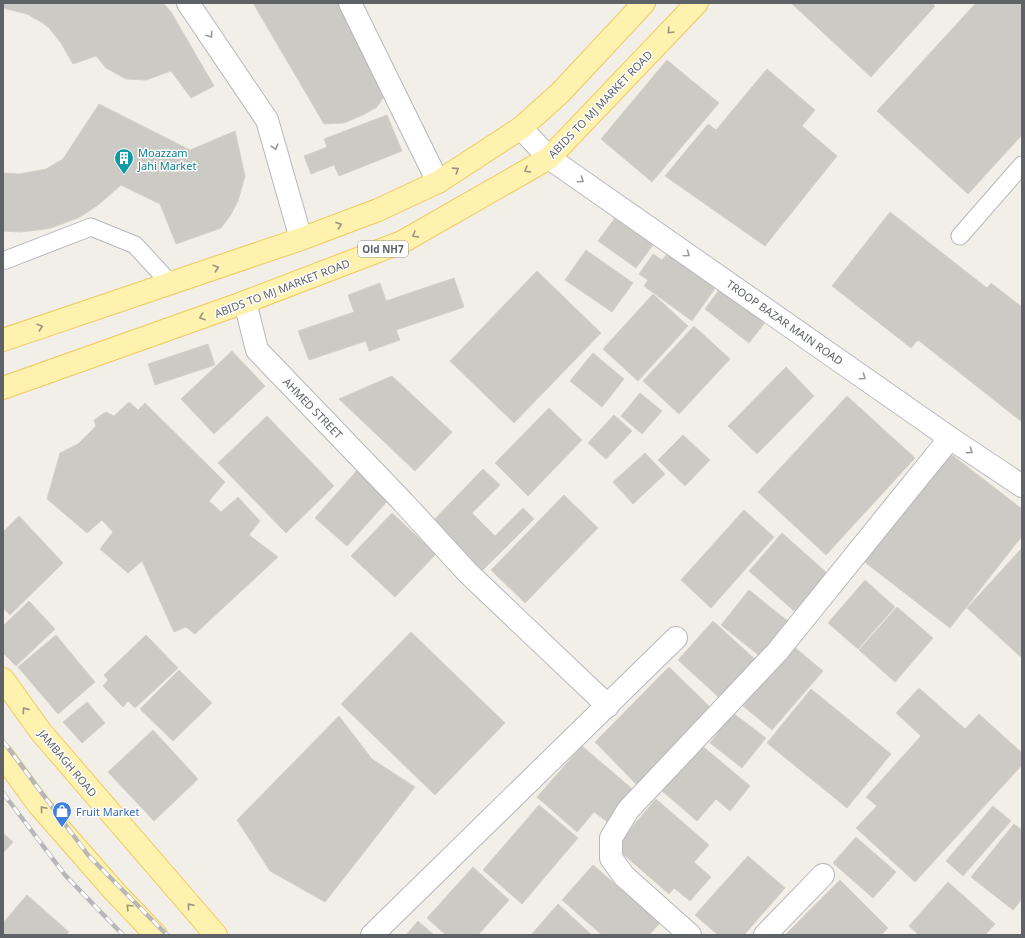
<svg xmlns="http://www.w3.org/2000/svg" width="1025" height="938" viewBox="0 0 1025 938" font-family="'Noto Sans',sans-serif">
	<style>
		.building { fill: #cccac5; stroke: #d6d1c6 }
		.lines { fill: none; stroke-linecap: round; stroke-linejoin: round }
		.lane-casing { stroke: #b5b8bc; stroke-width: 19 }
		.street-casing { stroke: #b5b8bc; stroke-width: 24 }
		.secondary-casing { stroke: #b6babf; stroke-width: 24 }
		.primary-casing { stroke: #f2c960; stroke-width: 24 }
		.lane { stroke: #fff; stroke-width: 17 }
		.street { stroke: #fff; stroke-width: 22 }
		.secondary { stroke: #fff; stroke-width: 22 }
		.primary { stroke: #fff2af; stroke-width: 22 }
		.rail-casing { stroke: #b6b7b8; stroke-width: 4.5 }
		.rail { stroke: #fff; stroke-width: 3; stroke-dasharray: 9; stroke-linecap: butt }
		.oneway { stroke: #979581 }
		.oneway2 { stroke: #979a9d }
		.labels { text-anchor: middle; dominant-baseline: central; stroke-width: 3; stroke-linejoin: round; paint-order: stroke }
		.shield { fill: #fff; stroke: #8f9295; stroke-width: 1 }
		.shield-label { font-size: 10px; font-weight: bold; fill: #5f6368 }
		.street-label { font-size: 11px; fill: #5f6368; stroke: #fff }
		.culture-label { font-size: 11px; fill: #0d838f; stroke: #fff; text-anchor: start }
		.shop-label { font-size: 11px; fill: #366cbe; stroke: #fff; text-anchor: start }
	</style>
	<rect width="100%" height="100%" fill="#f1efe8"/>
	<g class="building">
		<polygon points="3,3 163,3 171,12 214,86 191,98 171,71 146,80 126,79 106,68 96,56 73,64 61,43 49,28 43,23 27,14 3,8"/>
		<polygon points="253,3 339,3 384,96 377,107 363,115 344,123 324,124"/>
		<polygon points="791,3 932,3 935,6 871,77"/>
		<polygon points="976,3 1022,3 1022,135 968,194 877,111"/>
		<polygon points="667,60 719,103 652,182 601,139"/>
		<polygon points="767,69 815,110 802,126 837,156 765,246 665,176 708,124 716,130"/>
		<polygon points="99,104 190,150 235,131 245,176 238,201 230,216 221,228 176,244 160,204 121,185 98,205 80,217 67,222 51,228 38,230 20,232 3,231 3,173 19,174 36,171 46,169 63,159"/>
		<polygon points="387,115 402,151 339,176 334,165 311,174 304,156 327,147 324,139"/>
		<polygon points="890,212 987,288 991,283 1022,307 1022,422 918,340 911,348 832,286"/>
		<polygon points="615,218 653,245 636,268 598,241"/>
		<polygon points="586,250 633,283 612,312 565,280"/>
		<polygon points="669,252 716,287 692,321 644,286 648,280 639,274 653,254 662,260"/>
		<polygon points="537,271 601,333 514,423 450,361"/>
		<polygon points="454,278 464,307 396,330 400,340 369,351 366,341 309,360 298,331 354,312 348,295 380,283 386,301"/>
		<polygon points="722,286 767,320 749,343 705,309"/>
		<polygon points="653,294 688,326 638,381 603,349"/>
		<polygon points="694,326 730,359 679,414 643,381"/>
		<polygon points="208,344 215,365 155,385 148,364"/>
		<polygon points="232,351 265,386 214,434 181,399"/>
		<polygon points="593,353 624,379 602,407 570,381"/>
		<polygon points="786,367 814,396 757,454 728,426"/>
		<polygon points="392,376 452,432 415,471 339,399"/>
		<polygon points="640,393 662,411 642,434 621,416"/>
		<polygon points="847,396 915,458 826,555 758,492"/>
		<polygon points="129,402 138,410 145,403 225,482 209,501 221,512 238,497 260,521 249,535 278,557 195,634 186,627 174,632 142,561 128,573 100,549 113,532 102,520 87,533 47,499 60,453 78,444 96,426 94,420 106,412 114,416"/>
		<polygon points="549,408 582,440 528,496 495,463"/>
		<polygon points="614,415 632,431 606,459 588,443"/>
		<polygon points="267,416 334,486 286,533 218,463"/>
		<polygon points="683,435 710,460 685,486 658,460"/>
		<polygon points="947,451 1022,509 1022,536 950,628 862,560"/>
		<polygon points="645,453 665,474 633,504 613,482"/>
		<polygon points="360,467 393,495 347,546 315,518"/>
		<polygon points="483,469 500,485 472,513 495,536 523,508 534,519 479,574 429,525"/>
		<polygon points="564,495 598,528 525,603 491,570"/>
		<polygon points="744,510 774,537 711,608 681,580"/>
		<polygon points="392,513 436,554 395,597 351,556"/>
		<polygon points="19,516 63,563 10,615 3,608 3,532"/>
		<polygon points="782,533 827,573 794,611 749,571"/>
		<polygon points="1022,548 1022,658 967,608"/>
		<polygon points="865,580 895,607 858,649 828,623"/>
		<polygon points="749,590 789,622 761,657 721,625"/>
		<polygon points="29,601 55,629 16,666 3,653 3,626"/>
		<polygon points="897,607 933,638 895,682 859,650"/>
		<polygon points="713,621 758,662 723,701 678,660"/>
		<polygon points="411,632 505,723 435,795 341,704"/>
		<polygon points="56,635 95,682 58,714 18,667"/>
		<polygon points="146,635 178,668 135,708 128,701 123,707 103,686 108,680 104,675"/>
		<polygon points="793,646 823,671 772,730 743,706"/>
		<polygon points="669,667 712,709 637,785 595,742"/>
		<polygon points="179,670 212,703 173,741 140,709"/>
		<polygon points="919,688 965,729 979,714 1022,753 1022,765 915,882 856,828 877,806 866,797 921,736 896,713"/>
		<polygon points="811,689 891,754 847,808 767,743"/>
		<polygon points="87,702 105,723 82,743 63,722"/>
		<polygon points="733,713 766,738 742,768 710,743"/>
		<polygon points="339,716 372,759 415,787 325,902 270,871 237,820"/>
		<polygon points="153,730 198,779 154,821 108,772"/>
		<polygon points="700,744 750,786 730,811 716,799 697,821 661,790"/>
		<polygon points="582,746 637,793 610,824 594,812 577,832 537,797"/>
		<polygon points="656,799 709,845 694,862 711,877 690,901 674,888 669,894 615,847"/>
		<polygon points="539,805 578,838 522,904 483,870"/>
		<polygon points="993,806 1011,821 963,876 946,861"/>
		<polygon points="1014,824 1022,830 1022,899 1013,910 971,877"/>
		<polygon points="3,833 13,842 3,853"/>
		<polygon points="856,837 896,872 873,898 833,863"/>
		<polygon points="748,856 785,888 744,935 718,935 695,915"/>
		<polygon points="593,865 660,923 649,935 602,935 562,900"/>
		<polygon points="473,867 509,900 478,935 446,935 427,918"/>
		<polygon points="840,880 888,928 881,935 785,935"/>
		<polygon points="948,882 995,924 985,935 919,935 909,926"/>
		<polygon points="27,895 69,932 66,935 3,935 3,923"/>
		<polygon points="558,904 592,935 531,935"/>
		<polygon points="418,921 434,935 406,935"/>
	</g>
	<g class="lines">
		<g class="lane-casing">
			<g id="lane">
				<polyline points="960,236 1022,165"/>
				<polyline points="3,261 91,227 135,245 170,283"/>
			</g>
		</g>
		<g class="street-casing">
			<g id="street">
				<polyline points="188,3 267,120 301,239"/>
				<polyline points="350,3 438,182"/>
				<polyline points="245,302 257,350 403,502 468,573 608,706"/>
				<polyline points="372,935 676,638"/>
				<polyline points="690,935 624,876 611,858 611,838 628,810 777,652 950,438"/>
				<polyline points="765,935 823,875"/>
			</g>
		</g>
		<g class="secondary-casing">
			<polyline id="secondary" points="521,128 549,158 950,438 1022,486"/>
		</g>
		<g class="primary-casing">
			<g id="primary">
				<polyline points="3,340 301,239 378,210 438,182 521,128 560,93 644,3"/>
				<polyline points="3,388 245,302 402,242 549,158 697,3"/>
				<polyline points="3,679 41,732 216,935"/>
				<polyline points="3,756 38,804 115,892 156,935"/>
			</g>
		</g>
		<use href="#lane" class="lane"/>
		<use href="#street" class="street"/>
		<use href="#secondary" class="secondary"/>
		<use href="#primary" class="primary"/>
		<g class="rail-casing">
			<g id="rail">
				<polyline points="3,741 88,855 167,935"/>
				<polyline points="3,793 65,875 123,935"/>
			</g>
		</g>
		<use href="#rail" class="rail"/>
	</g>
	<defs><path id="oneway-chevron" d="M-2-3.5L2.5 0L-2 3.5" fill="none" stroke-width="1.6" stroke-linecap="round" stroke-linejoin="round"/></defs>
	<g class="oneway">
		<use href="#oneway-chevron" transform="translate(670 31) rotate(134)"/>
		<use href="#oneway-chevron" transform="translate(456 170) rotate(-33)"/>
		<use href="#oneway-chevron" transform="translate(527 170) rotate(150)"/>
		<use href="#oneway-chevron" transform="translate(339 225) rotate(-20)"/>
		<use href="#oneway-chevron" transform="translate(415 235) rotate(150)"/>
		<use href="#oneway-chevron" transform="translate(216 268) rotate(-18)"/>
		<use href="#oneway-chevron" transform="translate(202 317) rotate(161)"/>
		<use href="#oneway-chevron" transform="translate(40 327) rotate(-19)"/>
		<use href="#oneway-chevron" transform="translate(25 710) rotate(-125)"/>
		<use href="#oneway-chevron" transform="translate(43 809) rotate(-131)"/>
		<use href="#oneway-chevron" transform="translate(190 906) rotate(-131)"/>
		<use href="#oneway-chevron" transform="translate(129 907) rotate(-134)"/>
	</g>
	<g class="oneway2">
		<use href="#oneway-chevron" transform="translate(210 35) rotate(56)"/>
		<use href="#oneway-chevron" transform="translate(275 147) rotate(73)"/>
		<use href="#oneway-chevron" transform="translate(581 180) rotate(35)"/>
		<use href="#oneway-chevron" transform="translate(687 254) rotate(35)"/>
		<use href="#oneway-chevron" transform="translate(863 377) rotate(35)"/>
		<use href="#oneway-chevron" transform="translate(970 451) rotate(34)"/>
	</g>
	<defs>
		<g id="building-pin" transform="scale(1)"><path d="M0 17L-7.5 6A9.5 9.5 0 1 1 7.5 6Z" fill="#0f9aa8" stroke="#fff"/><path d="M-4-6H4V6H1V3H-1V6H-4ZM-2.5-4.3h1.7v1.8h-1.7ZM.8-4.3h1.7v1.8H.8ZM-2.5-1h1.7V.8h-1.7ZM.8-1h1.7V.8H.8Z" fill="#fff"/></g>
		<g id="shop-pin" transform="scale(1)"><path d="M0 17L-7.5 6A9.5 9.5 0 1 1 7.5 6Z" fill="#3f7fe0" stroke="#fff"/><path d="M-5-2.5h2.3a2.7 3.5 0 0 1 5.4 0H5L5.5 6h-11ZM-1.5-2.5h3a1.5 2.3 0 0 0-3 0Z" fill="#fff"/></g>
	</defs>
	<g fill-rule="evenodd">
		<use href="#building-pin" x="124" y="158"/>
		<use href="#shop-pin" x="62" y="811"/>
	</g>
	<g class="labels">
		<rect class="shield" x="358" y="241" width="50" height="16" rx="3"/>
		<g class="shield-label">
			<text x="383" y="249">Old NH7</text>
		</g>
		<g class="street-label">
			<text transform="translate(600 104) rotate(-46)">ABIDS TO MJ MARKET ROAD</text>
			<text transform="translate(282 288) rotate(-21)">ABIDS TO MJ MARKET ROAD</text>
			<text transform="translate(785 322) rotate(35)">TROOP BAZAR MAIN ROAD</text>
			<text transform="translate(313 408) rotate(46)">AHMED STREET</text>
			<text transform="translate(68 763) rotate(50)">JAMBAGH ROAD</text>
		</g>
		<g class="culture-label">
			<text x="138" y="152">Moazzam<tspan x="138" dy="13">Jahi Market</tspan></text>
		</g>
		<g class="shop-label">
			<text x="76" y="811">Fruit Market</text>
		</g>
	</g>
	<rect width="1025" height="938" fill="none" stroke="#5f6368" stroke-width="8"/>
</svg>
